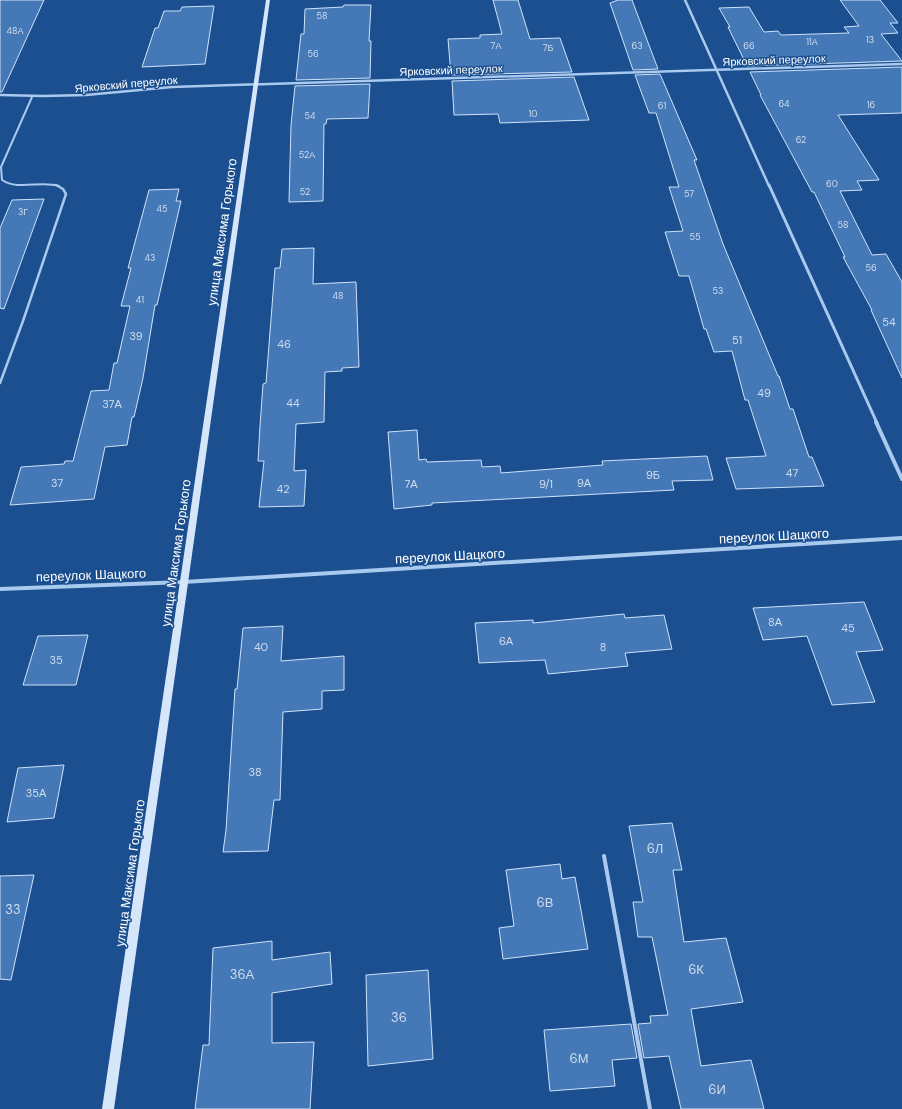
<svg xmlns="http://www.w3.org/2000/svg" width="902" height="1109" viewBox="0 0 902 1109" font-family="'DM Sans',sans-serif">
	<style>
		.building { fill: #4478b7; stroke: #cfe3fa }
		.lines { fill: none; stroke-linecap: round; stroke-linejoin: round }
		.lane-far2 { stroke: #a9c9ee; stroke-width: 2 }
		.lane-far1 { stroke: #a9c9ee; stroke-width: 2.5 }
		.lane { stroke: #a9c9ee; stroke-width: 4 }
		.street-far2 { stroke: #a9c9ee; stroke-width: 2.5 }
		.street-far1 { stroke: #a9c9ee; stroke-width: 3 }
		.street { stroke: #a9c9ee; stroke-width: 4 }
		.secondary { fill: #d6e6fa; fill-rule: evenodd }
		.labels { text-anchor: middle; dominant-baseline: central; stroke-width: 3; stroke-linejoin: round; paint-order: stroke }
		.far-number-label { font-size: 9px; fill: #d0dded }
		.far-street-label { font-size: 11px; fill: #fff; stroke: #1b4f8f }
		.number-label { font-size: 11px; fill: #d0dded }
		.street-label { font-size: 13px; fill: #fff; stroke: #1b4f8f }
		.near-number-label { font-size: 13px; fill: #d0dded }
	</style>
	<rect width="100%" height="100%" fill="#1b4f8f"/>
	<g class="building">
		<polygon points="0,0 44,0 2,92 0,92"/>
		<polygon points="493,0 518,0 530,39 560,38 572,72 451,75 448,39 480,38 480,35 502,34"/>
		<polygon points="618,0 632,0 658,69 633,70 610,3"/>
		<polygon points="840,0 880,0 898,23 890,23 898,33 881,34 902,61 747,66 728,27 730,27 719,8 749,7 764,32 778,31 781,35 849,33 844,27 859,26"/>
		<polygon points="344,5 371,5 369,41 371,41 370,78 296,80 301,34 304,34 305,9 343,7"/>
		<polygon points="214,6 205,64 142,67 155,28 158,28 164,11 180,11 182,7"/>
		<polygon points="902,67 902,113 838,115 879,180 857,181 862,190 840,191 872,255 886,254 902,282 902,378 871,310 872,310 843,257 845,257 814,192 812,192 760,95 761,95 750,72"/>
		<polygon points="660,74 697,160 694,160 723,244 778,376 779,376 790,409 793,409 809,457 812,457 824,486 736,489 726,458 766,456 748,400 745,400 732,351 714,352 706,329 704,329 689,276 679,276 665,232 683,231 669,187 679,187 656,113 649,113 635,75"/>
		<polygon points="574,77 589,120 500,123 498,114 454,115 452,81"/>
		<polygon points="370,84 368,118 327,119 326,124 324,124 323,201 289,202 291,125 295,86"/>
		<polygon points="179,189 176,201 181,201 157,305 155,305 143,378 134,417 132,417 127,445 105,447 94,499 10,505 21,467 64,464 65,461 73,461 91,391 109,390 114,363 117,363 130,306 121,306 131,268 128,268 149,190"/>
		<polygon points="44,199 4,309 0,308 0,228 12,200"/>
		<polygon points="314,248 313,284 356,282 359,367 342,368 342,371 325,372 324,422 296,424 294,471 306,470 304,506 259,507 264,461 258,461 260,426 263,384 266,383 275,268 280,268 282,249"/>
		<polygon points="417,430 419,460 426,459 427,462 481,460 482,467 500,466 501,473 603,465 602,461 707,456 713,480 672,481 674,490 432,503 432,505 394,509 388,432"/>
		<polygon points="864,602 883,650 856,652 875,702 832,705 807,636 763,640 753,608"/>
		<polygon points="624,614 625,618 664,615 672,649 625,653 628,666 548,674 545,660 479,663 475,623 533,620 533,623"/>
		<polygon points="283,626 281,661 344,656 344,690 322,691 322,709 283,712 280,800 274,800 268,851 223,852 226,830 235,689 237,689 243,628"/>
		<polygon points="88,635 76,685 23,685 38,636"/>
		<polygon points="64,765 54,818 7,822 18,768"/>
		<polygon points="672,823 682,870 673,870 684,942 726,938 743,1002 691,1009 701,1066 751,1060 764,1109 681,1109 669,1056 644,1058 638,1024 651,1023 650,1016 668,1015 652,937 638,937 633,902 643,902 629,826"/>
		<polygon points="560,864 562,879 575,877 588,949 503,959 499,928 514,926 506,870"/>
		<polygon points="34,875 11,980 0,979 0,876"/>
		<polygon points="272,941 272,960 330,952 332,984 272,993 272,1043 314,1042 310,1109 195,1109 203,1045 209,1045 213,948"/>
		<polygon points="428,970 433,1059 368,1066 366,975"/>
		<polygon points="631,1024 637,1058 612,1060 615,1086 550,1091 544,1030"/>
	</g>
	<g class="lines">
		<path class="lane-far2" d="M 32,97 L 1,167 L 2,180 C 19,191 40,180 59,186"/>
		<polyline class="lane-far1" points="0,383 23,321 66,194 63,189 56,185"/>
		<polyline class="lane" points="604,856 650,1109"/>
		<g class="street-far2">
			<polyline points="685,0 769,186"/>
			<polyline points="0,95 43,96 86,95 172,87 902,64"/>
		</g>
		<polyline class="street-far1" points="769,185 877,423"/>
		<g class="street">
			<polyline points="876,422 902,479"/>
			<polyline points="0,589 184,582 902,538"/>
		</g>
		<polygon class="secondary" points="266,0 270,0 114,1109 102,1109"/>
	</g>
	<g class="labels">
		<g class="far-number-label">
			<text x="322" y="16">58</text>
			<text x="15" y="31">48А</text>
			<text x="870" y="40">13</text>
			<text x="812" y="42">11А</text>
			<text x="496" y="46">7А</text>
			<text x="637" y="46">63</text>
			<text x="749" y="46">66</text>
			<text x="548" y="48">7Б</text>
			<text x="313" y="54">56</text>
			<text x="784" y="104">64</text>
			<text x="871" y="105">16</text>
			<text x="662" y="106">61</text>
			<text x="533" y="114">10</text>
			<text x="310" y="116">54</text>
			<text x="801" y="140">62</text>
			<text x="307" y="155">52А</text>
			<text x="832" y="184">60</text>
			<text x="305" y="192">52</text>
			<text x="689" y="194">57</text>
			<text x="162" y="209">45</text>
			<text x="23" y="212">3Г</text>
			<text x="843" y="225">58</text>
			<text x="695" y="237">55</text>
			<text x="150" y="258">43</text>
			<text x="871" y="268">56</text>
			<text x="718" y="291">53</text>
			<text x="338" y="296">48</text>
			<text x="140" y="300">41</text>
		</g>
		<g class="far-street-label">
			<text transform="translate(774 60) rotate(-2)">Ярковский переулок</text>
			<text transform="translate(451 70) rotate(-2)">Ярковский переулок</text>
			<text transform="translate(126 84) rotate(-5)">Ярковский переулок</text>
		</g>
		<g class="number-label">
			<text x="889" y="322">54</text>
			<text x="136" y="336">39</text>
			<text x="737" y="340">51</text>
			<text x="284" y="344">46</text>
			<text x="764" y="393">49</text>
			<text x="293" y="403">44</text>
			<text x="112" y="404">37А</text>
			<text x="792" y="473">47</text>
			<text x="653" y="475">9Б</text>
			<text x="57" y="483">37</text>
			<text x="584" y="483">9А</text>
			<text x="411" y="484">7А</text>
			<text x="546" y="484">9/1</text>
			<text x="283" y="489">42</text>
			<text x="775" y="622">8А</text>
			<text x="848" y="628">45</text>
			<text x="506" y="641">6А</text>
			<text x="261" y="647">40</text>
			<text x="603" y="647">8</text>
			<text x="56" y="660">35</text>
			<text x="255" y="772">38</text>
			<text x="36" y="793">35А</text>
		</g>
		<g class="street-label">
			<text transform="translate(222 232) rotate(-82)">улица Максима Горького</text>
			<text transform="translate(774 536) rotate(-3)">переулок Шацкого</text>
			<text transform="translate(176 553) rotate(-82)">улица Максима Горького</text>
			<text transform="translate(450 556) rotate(-3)">переулок Шацкого</text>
			<text transform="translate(91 575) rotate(-2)">переулок Шацкого</text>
			<text transform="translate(130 873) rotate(-82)">улица Максима Горького</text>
		</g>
		<g class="near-number-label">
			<text x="655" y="848">6Л</text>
			<text x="545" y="902">6В</text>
			<text x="13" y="909">33</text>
			<text x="696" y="969">6К</text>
			<text x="242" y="974">36А</text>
			<text x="399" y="1017">36</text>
			<text x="579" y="1058">6М</text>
			<text x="717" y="1089">6И</text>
		</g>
	</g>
</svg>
